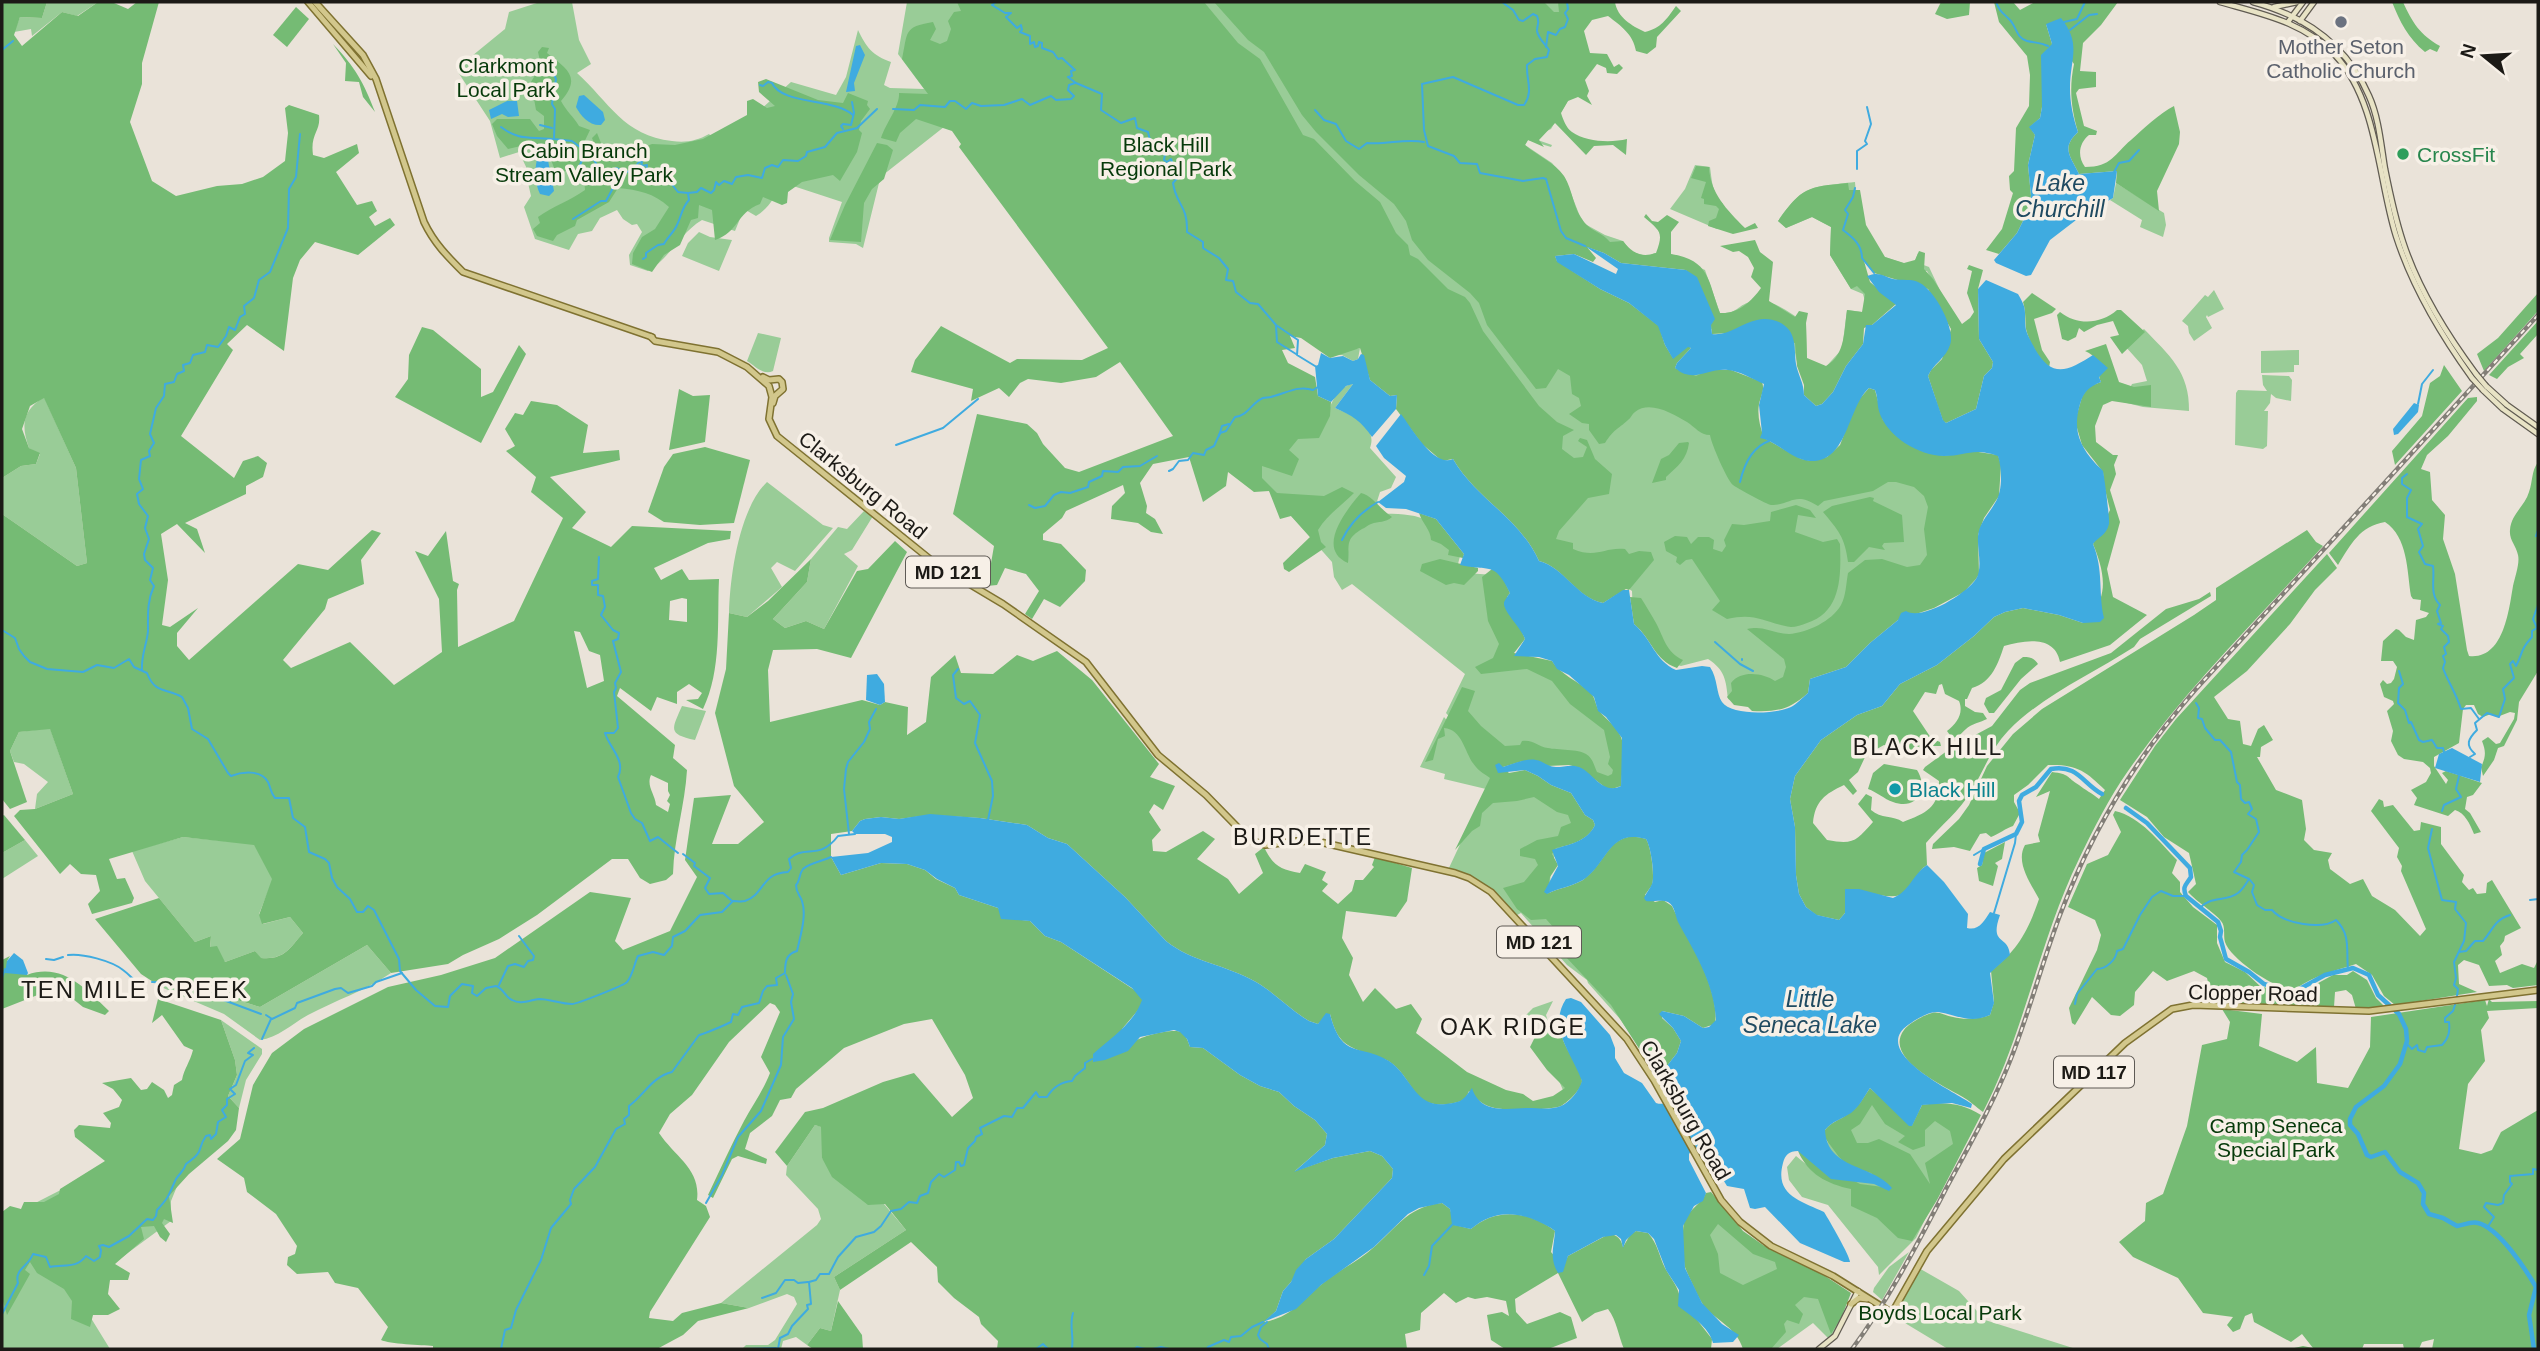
<svg xmlns="http://www.w3.org/2000/svg" width="2540" height="1351" viewBox="0 0 2540 1351" font-family="Arial,sans-serif">
	<style>
		.green { fill: #99cc97 }
		.forest { fill: #75bb74; fill-rule: evenodd }
		.water { fill: #3fabe0 }
		.lines { fill: none; stroke-linecap: round; stroke-linejoin: round }
		.stream { stroke: #3fabe0; stroke-width: 2 }
		.river { stroke: #3fabe0; stroke-width: 4.5 }
		.secondary-casing { stroke: #605b52; stroke-width: 7 }
		.primary-casing { stroke: #7f7231; stroke-width: 8 }
		.secondary { stroke: #e8e3c5; stroke-width: 4.5 }
		.primary { stroke: #d2c78c; stroke-width: 5 }
		.rail-casing { stroke: #827e77; stroke-width: 4.5 }
		.rail { stroke: #f7f0e7; stroke-width: 2; stroke-dasharray: 5; stroke-linecap: butt }
		.secondary-bridge-casing { stroke: #605b52; stroke-width: 7; stroke-linecap: butt }
		.secondary-bridge { stroke: #e8e3c5; stroke-width: 4.5 }
		.worship-dot { fill: #6b7280; stroke: #f7f0e7; stroke-width: 2.5 }
		.leisure-dot { fill: #2e9e5b; stroke: #f7f0e7; stroke-width: 2.5 }
		.culture-dot { fill: #0f9aa8; stroke: #f7f0e7; stroke-width: 2.5 }
		.labels { text-anchor: middle; dominant-baseline: central; stroke-width: 7; stroke-linejoin: round; paint-order: stroke }
		.shield { fill: #f7f0e7; stroke: #5e5a55; stroke-width: 2 }
		.shield-label { font-size: 19px; font-weight: bold; fill: #1c1a16 }
		.worship-label { font-size: 21px; fill: #5b616d; stroke: #f7f0e7 }
		.park-label { font-size: 21px; fill: #063a0a; stroke: #f7f0e7 }
		.leisure-label { font-size: 21px; fill: #27864d; stroke: #f7f0e7; text-anchor: start }
		.street-label { font-size: 21px; fill: #1c1a16; stroke: #f7f0e7 }
		.culture-label { font-size: 21px; fill: #0d838f; stroke: #f7f0e7; text-anchor: start }
		.water-label { font-size: 23px; font-style: italic; fill: #1f4a61; stroke: #f7f0e7 }
		.neighbourhood-label { font-size: 23px; letter-spacing: 2px; fill: #1c1a16; stroke: #f7f0e7 }
		.quarter-label { font-size: 24px; letter-spacing: 2px; fill: #1c1a16; stroke: #f7f0e7 }
	</style>
	<rect width="100%" height="100%" fill="#eae3d9"/>
	<g class="green">
		<polygon points="47,2 98,2 77,16 62,12 32,36 31,29 14,32 20,17 42,18"/>
		<path d="M 540,2 L 572,2 L 579,40 L 591,64 L 577,73 C 609,102 624,136 672,141 C 685,143 697,141 709,134 L 720,146 L 791,82 L 836,95 L 846,77 L 858,30 C 866,47 873,56 891,62 L 884,85 L 890,88 L 924,89 L 898,54 L 907,2 L 1595,2 L 1568,37 L 1580,67 L 1581,79 L 1551,129 L 1532,138 L 1552,145 L 1551,147 L 1528,140 L 1525,145 L 1552,163 L 1565,178 L 1579,214 L 1585,224 L 1605,235 L 1623,241 L 1632,252 L 1647,256 L 1655,253 L 1671,254 L 1705,270 L 1720,313 C 1738,314 1736,306 1750,302 C 1771,296 1789,313 1806,323 L 1807,364 L 1823,370 L 1842,349 L 1847,310 L 1862,312 L 1867,308 L 1863,294 L 1851,289 L 1830,255 L 1831,227 L 1812,217 L 1786,228 L 1778,221 C 1804,184 1812,187 1855,182 L 1858,220 L 1879,255 L 1903,263 L 1914,264 L 1918,253 L 1921,254 L 1918,263 L 1929,267 L 1945,301 L 1966,331 L 1973,328 C 1977,353 1981,387 1970,409 L 1947,420 C 1932,406 1937,394 1935,376 L 1964,345 L 1927,271 C 1918,270 1909,276 1900,275 C 1876,272 1868,250 1854,235 L 1846,234 C 1859,245 1858,266 1866,282 C 1872,292 1882,298 1891,306 L 1870,323 L 1861,321 L 1858,345 L 1845,361 L 1827,393 L 1820,400 L 1812,402 L 1804,390 L 1806,386 C 1800,372 1794,357 1794,341 C 1793,335 1795,330 1790,325 C 1783,317 1769,315 1759,312 L 1729,328 L 1710,329 L 1712,315 L 1696,276 L 1684,269 L 1619,261 L 1575,236 L 1554,204 L 1550,183 L 1520,153 L 1509,145 L 1493,145 L 1487,158 L 1471,156 L 1427,140 L 1421,101 L 1417,122 L 1420,139 L 1425,147 L 1473,176 L 1524,188 L 1519,207 L 1526,223 L 1533,252 L 1560,274 L 1567,274 L 1582,283 L 1586,292 L 1594,295 L 1601,293 L 1639,319 L 1654,337 L 1657,348 L 1670,368 L 1690,374 L 1729,371 L 1756,384 L 1760,390 L 1754,410 L 1756,427 L 1754,435 L 1745,441 L 1747,444 C 1780,435 1799,474 1828,457 C 1850,445 1852,410 1867,392 L 1873,396 L 1879,419 L 1901,442 L 1911,448 L 1932,457 L 1973,452 L 1990,459 L 1994,466 L 1990,501 L 1977,519 L 1971,535 L 1974,567 L 1972,579 L 1959,593 L 1946,596 L 1925,608 L 1900,607 L 1897,616 L 1861,647 L 1802,677 L 1804,686 L 1799,697 C 1773,709 1753,710 1728,699 C 1726,680 1725,670 1708,659 L 1681,666 L 1666,662 L 1648,631 L 1633,618 L 1632,591 L 1622,584 C 1618,587 1613,592 1609,594 C 1588,603 1562,561 1540,554 L 1531,537 L 1520,524 L 1511,519 L 1489,491 L 1453,457 L 1437,456 L 1425,444 L 1403,416 L 1398,403 L 1404,391 L 1399,384 L 1396,389 L 1386,391 L 1378,386 L 1366,352 L 1368,342 L 1361,330 L 1357,331 L 1356,349 L 1360,348 L 1358,359 L 1353,361 L 1342,355 L 1327,355 L 1271,316 L 1260,303 L 1246,295 L 1234,295 L 1248,324 L 1247,331 L 1288,371 C 1288,386 1277,392 1267,399 L 1310,403 L 1329,412 C 1331,400 1341,385 1353,384 L 1335,408 C 1352,415 1378,426 1370,448 L 1396,477 L 1391,488 L 1380,492 L 1373,514 C 1416,513 1439,515 1460,556 L 1458,564 L 1450,567 L 1452,572 L 1494,575 L 1504,589 L 1498,602 L 1504,617 L 1518,637 L 1510,650 L 1499,656 C 1504,658 1510,662 1515,663 C 1536,667 1540,653 1556,676 L 1563,676 L 1589,697 L 1594,713 L 1606,724 L 1616,740 L 1613,762 L 1616,780 L 1607,786 L 1579,764 L 1547,764 L 1535,758 L 1504,762 L 1485,756 L 1446,713 L 1465,674 L 1352,584 L 1342,590 L 1334,577 L 1332,562 L 1207,421 L 1176,436 L 1089,311 L 949,123 L 883,175 L 879,183 L 863,248 L 856,244 L 829,242 L 829,238 L 842,202 L 781,182 C 776,196 769,208 756,216 L 744,209 L 735,231 L 702,220 C 680,233 670,258 648,271 L 630,265 L 629,255 L 642,232 L 637,224 L 632,225 L 623,219 L 617,210 L 600,218 L 592,231 L 578,234 L 569,250 L 535,239 L 524,207 L 531,196 L 526,174 L 528,171 L 519,152 L 500,158 L 490,121 L 456,69 L 505,29 L 509,12 Z"/>
		<path d="M 1695,165 L 1710,167 C 1712,181 1712,194 1723,204 L 1717,229 L 1670,209 L 1685,189 Z"/>
		<polygon points="2116,183 2164,213 2166,225 2163,237 2140,227 2142,220 2110,200 2113,198"/>
		<polygon points="699,232 710,237 732,240 719,271 682,256 688,243"/>
		<polygon points="2214,290 2224,309 2208,317 2207,315 2206,317 2212,328 2194,341 2189,333 2188,326 2182,321 2205,295 2208,297"/>
		<path d="M 2144,329 C 2169,355 2190,372 2189,411 L 2143,407 L 2123,402 L 2132,384 L 2147,381 L 2142,365 L 2125,346 Z"/>
		<path d="M 758,333 L 781,338 L 773,371 C 764,376 755,366 747,361 Z"/>
		<polygon points="2299,350 2299,365 2294,365 2294,372 2261,373 2261,351"/>
		<polygon points="2262,375 2289,376 2292,380 2291,401 2276,398 2271,394 2270,403 2264,411 2268,411 2267,446 2263,449 2235,445 2236,393 2238,390 2267,391 2263,385"/>
		<path d="M 44,397 L 76,468 L 87,563 L 77,566 L 2,514 L 2,478 L 21,466 L 36,464 L 40,454 L 29,448 C 21,425 22,411 44,397 Z"/>
		<path d="M 767,482 L 823,525 L 833,528 L 795,571 L 777,562 L 771,568 L 782,587 L 747,617 L 729,613 C 730,576 739,509 767,482 Z"/>
		<polygon points="864,511 873,516 852,550 844,554 858,566 824,629 806,621 785,628 773,619 807,582 811,559 838,527 847,529"/>
		<path d="M 682,706 L 706,711 L 695,740 C 667,734 672,729 682,706 Z"/>
		<polygon points="1444,717 1476,755 1582,815 1551,862 1549,912 1664,1069 1647,1061 1621,1020 1588,983 1587,980 1567,965 1521,913 1517,915 1490,888 1448,870 1486,789 1444,779 1445,774 1420,767"/>
		<polygon points="50,728 73,794 35,809 37,794 48,782 24,764 14,762 10,751 19,732"/>
		<path d="M 183,837 L 254,844 L 273,879 L 259,914 L 263,924 L 290,917 L 303,933 C 289,949 284,960 260,958 L 255,951 L 225,962 L 210,948 L 211,936 L 195,942 L 145,881 L 132,851 Z"/>
		<polygon points="25,840 38,856 2,879 2,853"/>
		<path d="M 367,945 L 391,973 C 365,991 336,1000 308,1015 C 293,1023 278,1038 260,1040 L 224,1014 L 161,987 L 177,982 L 260,1007 Z"/>
		<polygon points="1553,1001 1546,1015 1552,1035 1550,1039 1567,1062 1565,1095 1541,1038 1544,1026 1524,1017 1533,1008"/>
		<polygon points="221,1020 262,1049 262,1054 246,1080 239,1108 228,1096 237,1075 235,1060"/>
		<polygon points="1871,1094 1923,1111 1974,1118 1916,1238 1879,1275 1878,1267 1828,1205 1802,1197 1789,1180 1787,1167 1796,1156 1823,1178 1828,1137"/>
		<polygon points="815,1125 822,1127 822,1158 884,1204 906,1230 834,1277 840,1290 831,1331 820,1328 807,1345 796,1337 783,1341 781,1349 742,1349 746,1345 768,1345 775,1340 797,1304 794,1297 787,1294 749,1308 721,1303 817,1225 821,1219 818,1209 786,1175 787,1166"/>
		<polygon points="141,1149 178,1184 171,1201 171,1221 98,1275 86,1310 110,1349 2,1349 2,1220"/>
		<polygon points="1694,1212 1736,1230 1798,1268 1841,1321 1829,1339 1813,1323 1777,1349 1748,1349"/>
		<polygon points="1909,1252 1882,1300 1873,1292 1874,1288 1889,1267"/>
		<polygon points="1917,1267 1959,1291 1985,1320 2076,1349 1948,1349 1890,1314"/>
	</g>
	<g class="forest">
		<path d="M 2,2 L 47,2 L 42,18 L 20,17 L 14,35 L 22,46 L 62,12 L 78,16 L 98,2 L 114,3 L 128,9 L 137,2 L 159,2 L 142,63 L 142,84 L 130,122 L 152,181 L 176,196 L 217,186 L 242,184 L 263,177 L 285,161 L 288,133 L 285,108 L 289,105 L 319,115 C 321,132 310,133 313,155 L 324,158 L 357,144 L 359,153 L 336,172 L 357,205 L 372,201 L 377,211 L 369,217 L 375,226 L 390,218 L 395,225 L 358,255 L 315,242 L 300,260 L 293,278 L 284,351 L 247,325 L 227,344 L 233,350 L 181,436 L 234,478 L 243,461 L 258,456 L 267,463 L 263,477 L 246,486 L 246,494 L 185,523 L 197,529 L 205,553 L 177,524 L 161,534 L 168,580 L 162,625 L 170,627 L 198,608 L 177,633 L 177,646 L 189,660 L 298,564 L 328,570 L 372,530 L 381,533 L 361,560 L 364,584 L 328,599 L 325,609 L 283,660 L 291,668 L 350,642 L 394,685 L 442,652 L 439,599 L 415,551 L 428,556 L 446,531 L 453,581 L 459,584 L 457,590 L 458,647 L 514,621 L 563,518 L 531,492 L 536,477 L 506,451 L 515,446 L 505,429 L 515,413 L 523,415 L 531,401 L 557,405 L 588,425 L 583,453 L 619,450 L 620,460 L 550,477 L 586,512 L 572,528 L 611,547 L 632,526 L 731,531 L 730,539 L 708,543 L 654,568 L 661,580 L 682,569 L 689,580 L 719,579 C 717,621 722,670 703,709 L 686,700 L 698,699 L 702,693 L 689,684 L 677,692 L 677,704 L 657,697 L 651,711 L 620,688 L 617,696 L 675,745 L 673,758 L 687,770 C 685,805 674,838 673,874 L 666,880 L 650,884 L 640,878 L 628,859 L 612,859 L 537,915 L 499,939 L 463,955 L 448,964 L 391,973 L 367,945 L 260,1007 L 178,982 L 161,987 L 141,974 L 95,919 L 159,898 L 195,942 L 211,936 L 210,947 L 217,946 L 225,962 L 255,951 L 261,958 C 284,960 289,949 303,933 L 290,917 L 262,924 L 259,915 L 272,879 L 254,845 L 183,837 L 109,859 L 117,879 L 125,878 L 134,898 L 132,903 L 92,914 L 88,904 L 100,891 L 96,875 L 81,874 L 70,864 L 60,874 L 14,816 L 20,810 L 35,809 L 73,794 L 50,729 L 19,732 L 10,751 L 27,802 L 10,809 L 2,799 L 2,514 L 77,566 L 87,563 L 76,468 L 44,398 L 30,406 L 22,429 L 29,448 L 40,453 L 36,464 L 21,466 L 2,478 ZM 682,598 L 687,599 L 687,622 L 669,620 L 670,601 ZM 574,631 L 580,632 L 589,651 L 600,655 L 604,681 L 587,688 ZM 651,775 L 668,783 L 668,791 L 670,795 L 667,801 L 670,804 L 668,812 L 656,805 C 655,794 646,786 651,775 Z"/>
		<path d="M 957,2 L 1204,2 L 1238,43 L 1260,59 L 1303,135 L 1314,139 L 1355,181 L 1380,202 L 1396,233 L 1408,245 L 1410,255 L 1418,259 L 1448,289 L 1465,297 L 1470,303 L 1483,331 L 1539,406 L 1557,422 L 1574,430 L 1563,436 L 1562,449 L 1574,458 L 1583,457 L 1587,447 L 1578,441 L 1580,438 L 1587,440 L 1595,459 L 1612,474 L 1609,494 L 1588,498 L 1559,531 L 1556,539 L 1573,543 L 1573,549 C 1597,559 1603,547 1625,549 L 1629,554 L 1639,551 L 1651,552 L 1654,560 L 1629,590 L 1626,589 L 1603,603 C 1576,598 1565,568 1539,561 C 1519,517 1476,499 1453,459 L 1442,461 L 1422,444 L 1396,409 L 1397,395 L 1390,396 L 1370,380 L 1360,348 L 1330,358 L 1301,338 L 1290,336 L 1295,348 L 1282,350 L 1288,363 L 1315,377 L 1318,396 L 1331,402 L 1330,416 L 1319,438 L 1298,439 L 1289,450 L 1299,459 L 1292,476 L 1262,466 L 1262,478 L 1277,493 L 1324,496 L 1342,487 L 1354,493 C 1341,506 1327,515 1318,530 L 1321,542 L 1326,547 L 1289,572 L 1284,569 L 1283,563 L 1310,537 L 1291,516 L 1280,519 L 1269,491 L 1254,492 L 1228,472 L 1226,486 L 1203,502 L 1189,457 L 1153,464 L 1140,483 L 1147,506 L 1146,513 L 1155,519 L 1163,534 L 1151,532 L 1138,523 L 1111,519 L 1112,506 L 1125,493 L 1123,485 L 1066,511 L 1062,518 L 1043,534 L 1043,540 L 1061,544 L 1086,570 L 1085,581 L 1060,607 L 1044,599 L 1032,619 L 1025,614 L 1039,591 L 1026,574 L 1005,568 L 997,585 L 987,586 L 994,546 L 953,514 L 977,414 L 1027,424 L 1037,433 L 1043,444 L 1065,468 L 1079,472 L 1173,436 L 1120,362 L 1096,377 L 1061,383 L 1028,379 L 1020,383 L 1009,397 L 999,388 L 971,401 L 973,389 L 911,372 L 915,360 L 941,326 L 1010,363 L 1017,359 L 1082,360 L 1108,348 L 959,147 L 961,144 L 952,131 L 916,119 L 900,133 L 896,142 L 881,138 C 886,123 900,106 899,93 L 928,94 L 902,59 C 908,32 903,27 933,22 L 936,29 L 930,40 L 940,44 L 947,41 L 951,29 L 948,21 L 954,12 L 961,11 Z"/>
		<path d="M 1214,2 L 1544,2 L 1554,12 L 1559,12 L 1558,2 L 1615,2 C 1617,17 1632,26 1645,32 C 1661,28 1666,20 1676,6 L 1681,11 L 1657,37 L 1656,47 L 1647,54 L 1636,51 C 1633,34 1621,26 1608,16 L 1592,20 L 1584,31 L 1590,53 L 1607,54 L 1614,67 L 1619,64 L 1623,68 L 1617,74 L 1607,73 L 1606,68 L 1597,64 L 1585,80 L 1589,91 L 1587,96 L 1592,105 L 1578,97 L 1568,101 L 1561,113 C 1563,119 1566,128 1572,132 C 1586,142 1611,143 1627,139 L 1626,155 L 1613,145 L 1594,146 L 1586,155 L 1555,123 L 1539,140 L 1544,147 L 1528,140 L 1525,145 C 1538,156 1554,162 1564,176 C 1573,190 1573,209 1584,222 C 1591,231 1603,233 1610,242 L 1623,241 C 1632,253 1641,258 1656,253 C 1664,232 1660,231 1644,217 L 1646,214 L 1652,221 L 1658,222 L 1667,215 L 1679,222 L 1671,232 L 1671,254 C 1710,260 1708,281 1720,313 C 1738,314 1751,302 1761,288 L 1751,277 L 1754,268 L 1748,257 L 1739,251 L 1733,252 L 1720,246 L 1755,240 L 1760,252 L 1773,262 L 1769,301 L 1795,317 L 1799,311 L 1808,313 L 1806,323 L 1807,358 L 1826,366 C 1846,355 1844,329 1847,310 L 1862,312 L 1865,294 L 1857,286 L 1851,289 L 1830,255 L 1831,227 L 1812,217 L 1786,228 L 1778,221 C 1802,187 1807,187 1848,183 L 1849,190 L 1860,190 L 1866,225 L 1885,257 L 1904,263 L 1915,260 L 1919,251 L 1925,253 L 1924,269 L 1933,279 L 1962,324 L 1970,318 L 1974,312 L 1967,293 L 1972,271 L 1967,269 L 1969,265 L 1983,270 L 1978,289 L 1979,339 L 1993,362 L 1992,368 L 1984,376 L 1976,409 L 1946,423 L 1943,421 L 1928,376 L 1931,370 L 1942,359 L 1951,329 L 1928,289 L 1874,273 L 1864,261 L 1870,282 L 1896,304 L 1872,325 L 1864,328 L 1863,344 L 1846,366 L 1833,392 L 1822,404 L 1816,406 L 1804,395 L 1804,385 L 1797,366 L 1795,343 L 1731,333 L 1712,334 L 1711,325 L 1686,270 L 1621,263 L 1604,253 L 1587,247 L 1596,258 L 1593,262 L 1574,254 L 1555,256 L 1557,261 L 1600,289 L 1629,303 L 1659,326 L 1665,345 L 1673,358 L 1688,346 L 1691,348 L 1677,363 L 1675,368 L 1696,376 L 1709,370 L 1731,370 L 1762,382 C 1765,390 1761,395 1759,404 C 1757,415 1760,427 1764,438 L 1801,459 L 1812,461 L 1827,457 L 1840,445 L 1856,403 L 1869,388 L 1875,390 L 1883,420 L 1922,451 L 1945,456 L 1972,451 L 1998,455 L 2001,465 L 1999,496 L 1984,518 L 1978,535 L 1979,574 L 1976,579 L 1964,592 L 1934,608 L 1898,620 L 1870,643 L 1846,667 L 1810,679 L 1808,693 C 1789,710 1777,712 1752,711 L 1748,707 L 1734,705 L 1727,697 L 1732,691 L 1731,683 C 1741,670 1763,673 1775,681 L 1783,677 L 1786,667 L 1784,659 L 1747,629 C 1765,625 1773,634 1789,634 C 1807,633 1832,621 1841,605 C 1846,596 1846,584 1848,573 L 1865,560 L 1882,559 L 1907,567 L 1920,565 L 1927,555 L 1924,529 L 1928,507 L 1924,496 L 1914,487 L 1896,482 L 1888,482 L 1873,491 L 1824,501 L 1818,506 C 1794,491 1792,505 1771,505 C 1768,505 1735,487 1733,485 C 1727,480 1711,443 1710,435 C 1700,435 1695,427 1687,422 C 1673,414 1650,400 1635,412 C 1632,414 1631,418 1628,420 C 1617,430 1614,429 1605,443 L 1599,444 L 1589,430 L 1589,424 L 1582,423 L 1569,414 L 1581,406 L 1579,398 L 1572,394 L 1570,376 L 1558,369 L 1546,388 L 1536,389 L 1487,325 L 1479,303 L 1470,293 L 1428,260 L 1412,240 L 1406,221 L 1394,204 L 1359,175 L 1316,132 L 1302,115 L 1264,52 L 1248,40 Z"/>
		<polygon points="1941,2 1970,2 1969,15 1947,19 1935,14"/>
		<path d="M 1994,2 L 2013,2 L 2020,10 L 2035,2 L 2118,2 L 2101,25 L 2083,43 L 2080,71 L 2096,72 L 2096,87 L 2079,89 L 2076,93 L 2084,126 L 2097,131 L 2096,135 L 2089,135 C 2079,143 2077,156 2085,167 C 2112,167 2114,154 2131,140 C 2143,129 2160,113 2174,106 L 2180,132 L 2179,144 L 2157,191 L 2159,211 L 2116,183 L 2117,171 L 2079,174 C 2070,155 2061,148 2078,132 C 2071,108 2069,88 2074,64 L 2046,24 L 2052,44 L 2042,107 L 2040,118 L 2030,127 L 2035,135 L 2028,165 L 2031,196 L 2027,213 L 2017,233 L 1999,254 L 1986,250 L 2002,229 L 2013,193 L 2010,190 L 2009,176 L 2014,171 L 2016,128 L 2029,106 L 2030,75 L 2027,56 L 1999,22 Z"/>
		<path d="M 2392,2 L 2403,2 C 2412,22 2420,35 2440,46 L 2437,52 L 2430,49 L 2425,52 C 2408,38 2400,22 2392,2 Z"/>
		<polygon points="296,7 309,19 287,47 273,35"/>
		<path d="M 333,44 C 355,67 364,83 375,112 L 363,97 L 359,82 L 345,81 L 346,63 Z"/>
		<path d="M 542,47 L 549,48 L 547,53 C 567,69 582,77 561,101 C 566,111 574,117 579,126 L 590,130 L 581,149 L 588,156 L 598,153 L 592,138 L 597,133 L 603,148 L 636,150 L 652,144 L 675,145 L 703,139 L 747,115 L 747,101 L 753,99 L 767,108 L 775,106 L 759,92 L 758,82 L 766,79 L 818,100 L 843,103 L 848,93 L 868,101 L 867,105 L 870,109 L 861,121 L 859,130 L 862,133 L 857,152 L 840,181 L 833,175 L 802,182 L 788,192 L 787,203 L 782,205 L 763,197 L 760,204 C 736,213 739,232 715,240 L 712,210 L 699,205 L 698,218 L 691,220 L 680,245 L 664,255 L 652,272 L 632,264 L 633,253 L 642,237 L 655,229 L 669,207 C 654,193 638,190 618,188 L 609,202 L 577,220 L 575,226 L 557,235 L 553,241 L 537,236 L 533,229 L 540,223 L 538,217 C 553,206 570,201 585,190 L 584,178 L 570,170 L 556,173 L 545,144 L 534,144 L 533,148 L 525,145 L 508,149 L 497,136 L 492,124 L 497,119 L 530,119 L 539,131 L 544,129 L 544,116 L 536,110 L 531,82 L 541,65 L 538,52 Z"/>
		<polygon points="877,143 887,145 893,150 884,179 872,189 864,203 861,242 830,240 845,205"/>
		<path d="M 1696,166 L 1709,167 C 1710,193 1727,210 1745,228 L 1755,223 L 1758,228 L 1733,234 L 1708,226 L 1709,221 L 1716,218 L 1719,209 L 1716,206 L 1704,204 L 1704,199 L 1701,198 L 1706,182 L 1691,178 Z"/>
		<path d="M 2032,293 L 2056,309 L 2052,313 L 2034,319 L 2042,350 L 2050,362 L 2049,368 C 2039,359 2029,342 2026,329 C 2025,319 2026,312 2023,302 Z"/>
		<polygon points="2538,293 2538,311 2484,371 2477,354 2498,338"/>
		<path d="M 2117,310 L 2121,310 L 2145,332 L 2122,354 L 2110,337 L 2119,335 L 2113,321 L 2097,325 L 2084,332 L 2079,328 L 2076,337 L 2068,341 L 2062,339 L 2057,315 L 2060,312 C 2078,326 2101,324 2117,310 Z"/>
		<polygon points="2538,321 2538,334 2520,354 2524,358 2508,367 2497,379 2489,375"/>
		<polygon points="422,327 433,330 481,369 481,397 493,392 519,345 526,354 481,443 395,397 408,379 409,355"/>
		<path d="M 2106,344 L 2119,382 L 2134,387 L 2151,385 L 2151,407 L 2112,401 L 2103,405 L 2095,426 L 2096,442 L 2113,455 L 2118,455 L 2114,465 L 2116,474 L 2110,490 L 2120,522 L 2107,569 L 2113,597 L 2147,615 L 2110,645 L 2060,662 C 2055,635 2025,640 2004,646 C 1998,664 1992,682 1972,688 L 1967,699 L 1965,699 L 1965,706 L 1975,712 L 1983,713 L 1987,719 C 1981,722 1971,724 1966,729 C 1960,734 1961,736 1952,738 L 1947,731 C 1957,723 1964,713 1959,701 L 1945,694 L 1942,684 L 1939,685 L 1936,694 L 1925,692 L 1913,711 L 1931,738 L 1940,742 L 1941,746 L 1926,746 L 1917,753 L 1911,753 L 1884,745 L 1866,755 L 1858,772 L 1849,780 L 1857,791 L 1853,795 L 1844,785 C 1825,794 1815,801 1813,823 L 1827,840 C 1854,845 1856,841 1873,822 L 1858,804 L 1866,794 L 1872,797 L 1871,810 C 1881,819 1893,815 1903,822 C 1926,813 1939,808 1939,781 L 1923,770 L 1925,767 L 1951,748 L 1992,726 L 2020,690 L 2030,683 L 2111,653 L 2166,609 L 2199,599 L 2210,592 L 2211,596 L 2140,639 L 2134,647 C 2092,674 2043,695 2008,731 C 1991,749 1984,770 1972,790 C 1959,812 1941,825 1926,843 L 1927,865 C 1916,872 1915,884 1906,892 C 1894,903 1861,889 1845,889 L 1845,913 L 1839,920 L 1816,915 L 1806,907 L 1799,894 L 1796,875 L 1795,827 L 1790,799 L 1795,776 L 1821,740 L 1857,715 L 1882,706 L 1900,684 L 1937,665 L 1974,636 L 1994,617 L 2005,612 L 2023,608 L 2059,615 L 2083,623 C 2088,617 2097,608 2100,600 C 2107,582 2100,561 2093,544 L 2110,510 L 2104,485 L 2103,472 L 2082,445 L 2075,421 L 2082,397 L 2088,387 L 2101,382 C 2095,369 2106,361 2085,351 Z"/>
		<polygon points="2444,365 2462,391 2395,465 2392,451 2422,416 2430,383 2440,376"/>
		<polygon points="679,389 693,396 710,395 705,442 669,450"/>
		<path d="M 2477,397 L 2477,401 L 2448,436 L 2427,455 L 2421,469 L 2430,472 L 2432,500 L 2445,515 L 2443,539 L 2455,574 L 2467,650 L 2469,656 C 2504,660 2509,609 2513,586 C 2515,577 2520,563 2518,555 C 2516,545 2509,540 2510,530 C 2511,514 2525,506 2529,492 C 2533,481 2531,472 2538,462 L 2538,671 L 2519,702 L 2517,720 L 2504,746 L 2498,748 L 2494,760 L 2483,776 L 2481,767 C 2486,757 2486,751 2482,741 L 2488,737 L 2496,744 L 2500,743 L 2514,719 L 2515,713 L 2510,712 L 2497,717 L 2491,714 L 2483,717 L 2478,714 L 2474,705 L 2466,705 L 2463,709 L 2459,743 L 2434,757 L 2434,766 L 2446,784 L 2448,780 L 2442,773 L 2446,771 L 2482,783 L 2473,795 L 2467,797 L 2465,809 L 2470,813 L 2481,832 L 2474,834 C 2470,824 2465,813 2455,810 L 2448,816 L 2414,805 L 2417,798 L 2411,790 L 2426,782 L 2431,773 L 2430,768 L 2423,762 L 2404,759 L 2398,755 L 2391,741 L 2393,731 L 2387,711 L 2394,704 L 2393,701 L 2384,697 L 2380,684 L 2383,680 L 2387,684 L 2391,683 L 2394,679 L 2397,667 L 2393,661 L 2381,661 L 2383,641 L 2396,629 L 2399,630 L 2406,637 L 2414,640 L 2416,620 L 2426,617 L 2429,613 L 2420,610 L 2421,600 L 2413,599 L 2411,596 C 2407,571 2408,537 2385,522 C 2360,526 2351,544 2338,565 L 2329,553 L 2468,398 Z"/>
		<path d="M 1688,442 L 1689,443 C 1687,459 1678,466 1666,477 L 1666,480 L 1652,483 L 1661,459 L 1669,455 L 1679,443 Z"/>
		<polygon points="705,447 750,460 734,523 700,525 664,522 648,512 664,467 673,454"/>
		<path d="M 1361,493 C 1373,496 1381,510 1392,517 C 1385,523 1379,521 1371,524 C 1368,525 1365,528 1362,529 C 1344,540 1350,545 1348,563 C 1315,549 1347,509 1361,493 Z"/>
		<path d="M 1870,497 L 1874,498 L 1873,501 L 1902,515 L 1904,542 L 1884,543 L 1882,546 L 1885,550 L 1869,547 L 1854,562 L 1848,562 C 1845,537 1838,530 1823,512 L 1832,506 Z"/>
		<path d="M 1796,505 L 1810,510 L 1816,518 L 1798,515 L 1795,532 L 1823,542 L 1837,539 L 1840,544 C 1841,575 1842,612 1807,623 C 1802,625 1796,627 1791,627 C 1764,623 1757,612 1727,619 L 1712,610 L 1720,601 L 1692,559 L 1686,560 L 1680,565 L 1676,562 L 1677,557 L 1666,551 L 1664,542 L 1675,536 L 1687,537 L 1691,544 L 1698,537 L 1709,537 L 1714,540 L 1713,549 L 1722,552 L 1726,546 L 1724,540 L 1732,524 L 1744,525 L 1770,521 L 1771,512 Z"/>
		<path d="M 1419,513 L 1436,519 L 1464,554 L 1463,558 L 1448,555 L 1449,550 L 1441,544 L 1431,540 C 1431,530 1422,523 1419,513 Z"/>
		<path d="M 2307,530 L 2316,542 L 2323,546 C 2257,620 2185,689 2128,771 C 2109,798 2093,830 2079,859 C 2039,941 2025,1031 1983,1112 C 1976,1107 1969,1100 1961,1096 C 1942,1085 1883,1058 1904,1030 C 1909,1023 1924,1015 1932,1013 C 1939,1011 1946,1016 1953,1017 C 1964,1020 1980,1019 1990,1015 L 1994,1002 L 1991,971 C 2018,950 2028,931 2039,899 C 2031,884 2015,862 2025,845 L 2040,842 L 2038,835 L 2050,791 L 2036,797 L 2052,772 C 2070,774 2066,777 2079,785 C 2085,790 2092,793 2099,799 L 2105,790 C 2086,771 2076,764 2048,765 L 2028,785 L 2014,795 L 2014,802 L 2020,813 L 2013,826 C 2006,828 1999,834 1991,837 L 1986,833 L 1980,834 L 1970,851 L 1954,847 L 1932,849 L 1933,844 L 1959,819 L 1969,805 L 1987,766 L 2013,734 L 2042,709 L 2194,615 L 2216,600 L 2216,588 Z"/>
		<path d="M 895,541 L 907,552 L 851,658 L 817,649 L 773,650 L 768,670 L 770,722 L 862,700 L 880,705 L 885,702 L 908,707 L 907,735 L 926,722 L 931,677 L 955,655 L 961,673 L 993,674 L 1017,655 L 1033,661 L 1057,651 L 1092,680 L 1159,764 L 1150,777 L 1175,786 L 1163,810 L 1154,804 L 1149,812 L 1161,830 L 1152,840 L 1153,851 L 1166,852 L 1203,831 L 1215,839 L 1197,859 L 1228,879 L 1239,894 L 1263,873 L 1255,854 L 1264,847 C 1273,866 1280,869 1300,873 L 1305,864 L 1326,872 L 1322,880 L 1328,884 L 1322,891 L 1338,904 L 1352,891 L 1355,880 L 1363,880 L 1374,867 L 1372,865 L 1375,857 L 1412,868 L 1407,901 L 1396,917 L 1346,911 L 1342,938 L 1353,958 L 1349,975 L 1363,1002 L 1375,988 L 1396,1009 L 1411,1004 L 1422,1019 L 1416,1033 L 1467,1072 L 1506,1090 L 1523,1094 L 1533,1101 L 1553,1096 L 1565,1088 L 1547,1070 L 1530,1047 L 1537,1033 L 1562,1036 C 1565,1050 1581,1068 1582,1081 C 1582,1089 1568,1102 1561,1106 C 1552,1110 1501,1111 1491,1107 C 1481,1104 1476,1098 1469,1091 C 1466,1099 1463,1101 1454,1103 C 1411,1112 1415,1079 1390,1062 C 1386,1059 1379,1058 1374,1056 C 1347,1046 1338,1045 1330,1014 L 1318,1024 L 1309,1021 C 1290,1010 1275,993 1256,982 C 1227,965 1192,962 1166,941 L 1125,897 L 1067,844 L 1048,838 L 1027,825 L 980,818 L 930,815 L 899,819 L 881,817 L 865,819 L 860,821 L 852,831 L 831,834 L 831,857 L 841,875 L 881,863 L 907,864 L 925,870 L 936,879 L 955,888 L 959,895 L 998,908 L 1005,918 L 1030,921 L 1045,936 L 1061,942 L 1136,991 L 1143,1000 L 1139,1009 L 1122,1029 L 1135,1041 C 1142,1036 1173,1028 1181,1032 C 1186,1035 1188,1041 1190,1047 L 1203,1048 L 1240,1075 L 1260,1086 L 1279,1092 L 1294,1106 L 1315,1120 L 1327,1134 L 1325,1145 L 1295,1171 L 1333,1158 L 1370,1151 L 1382,1156 L 1393,1169 L 1392,1178 L 1334,1239 L 1306,1259 L 1291,1282 L 1283,1291 L 1276,1311 L 1264,1322 C 1290,1318 1304,1299 1322,1284 C 1336,1272 1353,1264 1367,1253 C 1394,1232 1406,1206 1442,1203 L 1450,1209 L 1455,1225 L 1471,1229 C 1496,1207 1529,1211 1555,1231 L 1551,1252 L 1563,1266 L 1568,1256 L 1609,1234 C 1618,1235 1621,1239 1623,1247 L 1630,1235 L 1636,1231 L 1648,1233 C 1658,1244 1659,1256 1665,1268 C 1671,1279 1678,1286 1680,1298 L 1712,1339 L 1711,1349 L 1624,1349 C 1618,1335 1617,1321 1608,1309 L 1595,1313 L 1582,1322 L 1558,1273 L 1515,1299 L 1516,1312 L 1527,1324 L 1560,1312 L 1571,1317 L 1577,1338 L 1548,1349 L 1505,1349 L 1491,1340 L 1487,1315 L 1502,1312 L 1509,1316 L 1506,1301 L 1487,1297 L 1475,1299 L 1468,1297 L 1456,1303 L 1444,1293 L 1421,1313 L 1420,1330 L 1405,1334 L 1407,1349 L 1434,1349 L 997,1349 L 998,1341 L 981,1324 L 979,1317 L 954,1298 L 938,1282 L 937,1267 L 911,1242 L 840,1290 L 834,1277 L 906,1230 L 885,1204 L 868,1205 L 832,1177 L 822,1158 L 821,1127 L 815,1125 L 787,1166 L 775,1152 L 805,1112 L 823,1108 L 883,1082 L 914,1073 L 952,1117 L 973,1098 L 965,1075 L 932,1019 L 904,1024 L 844,1048 L 796,1089 L 791,1098 L 780,1100 L 772,1116 L 750,1133 L 745,1149 L 767,1159 L 766,1164 L 738,1156 L 732,1159 L 713,1198 L 708,1195 C 720,1170 731,1145 744,1121 C 753,1104 763,1091 770,1073 L 761,1057 L 780,1012 L 775,1005 L 770,1003 L 729,1042 L 692,1095 L 670,1114 L 659,1133 C 675,1157 701,1169 697,1200 L 706,1206 L 710,1217 L 650,1312 L 649,1318 L 673,1321 L 682,1313 L 721,1303 L 749,1308 L 698,1321 L 683,1335 L 657,1349 L 433,1349 L 433,1346 C 422,1345 389,1344 381,1340 L 388,1327 L 358,1288 L 335,1283 L 328,1272 L 297,1274 L 287,1265 L 288,1257 L 295,1254 L 297,1246 L 276,1214 L 247,1192 L 244,1178 L 217,1159 L 240,1139 L 253,1085 L 272,1053 L 304,1029 L 388,987 L 441,975 L 495,958 L 590,892 L 631,898 L 615,941 L 623,950 L 670,931 L 697,877 L 685,860 L 694,798 L 731,795 L 712,844 L 738,844 L 764,822 L 734,786 L 715,713 L 726,669 L 729,613 L 747,617 L 768,601 L 811,559 L 807,582 L 773,619 L 785,628 L 806,621 L 824,629 L 857,571 L 868,569 Z"/>
		<path d="M 2327,554 L 2337,568 L 2315,590 L 2290,624 L 2247,671 L 2214,697 L 2228,719 L 2240,721 L 2243,744 L 2251,746 L 2258,729 L 2264,725 L 2273,740 L 2261,747 L 2260,757 L 2257,757 L 2276,790 L 2302,800 L 2306,829 L 2304,840 L 2314,850 L 2332,853 L 2328,860 L 2330,869 L 2350,884 L 2363,879 L 2372,896 L 2395,910 L 2420,936 L 2426,929 L 2401,871 L 2402,866 L 2397,857 L 2399,848 L 2371,811 L 2379,799 L 2383,801 L 2384,807 L 2393,805 L 2414,831 L 2420,830 L 2421,822 L 2441,827 L 2441,844 L 2464,875 L 2462,882 L 2469,890 L 2473,888 L 2477,894 L 2486,893 L 2487,883 L 2492,880 L 2521,928 L 2505,936 L 2504,941 L 2500,946 L 2502,955 L 2495,961 L 2500,973 L 2522,964 L 2534,968 L 2538,960 L 2538,985 L 2513,988 L 2507,985 L 2489,986 L 2479,965 L 2464,960 L 2458,965 L 2459,984 L 2477,992 L 2395,1005 L 2384,996 L 2372,975 L 2356,964 C 2337,970 2321,974 2305,983 C 2300,986 2295,989 2289,989 C 2272,987 2230,958 2225,942 C 2223,935 2226,927 2221,921 C 2215,913 2197,902 2188,892 L 2196,884 L 2189,853 L 2164,837 L 2147,817 L 2120,800 L 2155,746 L 2176,719 Z"/>
		<polygon points="1440,559 1478,568 1478,571 1464,585 1454,583 1446,585 1420,571 1422,564"/>
		<path d="M 1492,569 L 1501,574 L 1510,593 L 1507,597 C 1510,621 1519,621 1525,639 L 1514,653 L 1552,661 C 1561,675 1578,681 1590,692 C 1596,698 1595,706 1600,712 C 1607,720 1616,726 1621,737 C 1625,747 1622,775 1621,786 L 1612,789 L 1606,788 L 1580,768 L 1569,765 L 1547,766 L 1523,761 L 1503,767 L 1509,773 L 1525,770 L 1538,776 L 1551,785 L 1571,793 L 1585,815 L 1593,820 L 1595,825 C 1588,840 1572,845 1556,848 L 1552,854 L 1558,865 L 1550,877 L 1547,894 C 1558,888 1571,887 1583,880 C 1608,862 1609,828 1646,839 C 1651,846 1655,877 1652,885 C 1651,887 1646,893 1645,895 L 1655,902 L 1663,900 L 1672,906 C 1686,936 1721,990 1715,1024 L 1703,1028 L 1684,1016 L 1662,1011 L 1662,1018 L 1673,1028 L 1681,1041 L 1677,1053 L 1663,1071 L 1672,1089 L 1668,1093 L 1611,1005 L 1549,939 L 1554,928 L 1546,919 L 1531,920 L 1517,909 L 1503,888 L 1524,882 L 1538,865 L 1535,859 L 1520,856 L 1520,849 L 1537,840 L 1558,836 L 1561,827 L 1571,823 L 1568,815 L 1557,812 L 1534,797 L 1517,801 L 1493,803 L 1482,813 L 1480,826 L 1472,831 L 1455,850 L 1490,778 C 1486,775 1479,771 1476,767 C 1464,754 1464,730 1444,728 L 1445,736 L 1438,739 L 1433,760 L 1425,762 L 1462,687 L 1475,691 L 1468,711 L 1481,726 L 1505,746 L 1520,745 L 1522,741 C 1533,739 1538,747 1548,748 C 1557,750 1579,749 1586,754 C 1593,758 1594,766 1597,772 L 1608,776 L 1612,774 L 1613,770 L 1608,764 L 1610,757 L 1604,730 L 1570,704 L 1552,681 L 1527,669 L 1481,674 L 1475,667 L 1493,658 L 1499,644 L 1488,621 L 1482,577 Z"/>
		<path d="M 1630,597 L 1641,598 C 1646,606 1651,614 1656,623 C 1664,638 1666,652 1683,660 L 1677,668 C 1654,660 1652,639 1634,624 Z"/>
		<path d="M 2023,657 C 2031,657 2034,658 2038,664 L 2021,679 L 1994,713 L 1989,713 L 1984,704 L 1986,698 L 2001,690 L 2015,663 Z"/>
		<path d="M 1884,764 L 1917,770 C 1929,789 1917,811 1893,802 C 1884,799 1877,792 1868,789 L 1873,773 Z"/>
		<path d="M 2115,811 C 2141,817 2159,842 2177,860 L 2172,873 L 2180,882 L 2180,892 L 2193,907 L 2217,925 L 2217,943 L 2225,962 L 2245,972 L 2260,986 L 2289,994 L 2298,994 L 2333,975 L 2347,975 L 2353,971 L 2367,980 L 2376,998 L 2384,1006 L 2356,1009 L 2352,995 L 2346,990 L 2335,992 L 2334,1007 L 2213,1002 L 2207,978 L 2194,971 L 2167,981 L 2153,971 L 2135,992 L 2134,1005 L 2120,1016 L 2111,1015 L 2092,997 L 2075,1025 L 2072,1023 L 2069,1008 L 2097,950 L 2101,935 L 2095,920 L 2068,907 L 2087,864 L 2108,855 L 2121,832 L 2113,815 Z"/>
		<polygon points="4,815 25,840 2,853 2,816"/>
		<polygon points="2005,842 2002,859 1995,863 1998,866 1993,886 1979,881 1977,868 1982,865 1984,853"/>
		<path d="M 10,956 L 7,961 L 27,975 C 62,962 86,989 109,1011 L 105,1015 L 83,1007 L 58,987 L 2,1009 L 2,960 Z"/>
		<path d="M 158,999 L 221,1020 L 235,1060 L 237,1075 L 228,1096 L 239,1108 L 236,1130 L 228,1141 L 189,1174 L 169,1196 L 173,1223 L 164,1219 L 162,1223 L 170,1234 L 166,1242 L 160,1237 L 154,1226 L 141,1227 L 144,1239 L 115,1264 L 130,1273 L 128,1280 L 110,1280 L 108,1294 L 120,1309 L 108,1315 L 93,1315 L 90,1327 L 71,1319 L 72,1301 L 64,1289 L 37,1273 L 30,1262 L 25,1270 L 30,1274 L 7,1315 L 2,1298 L 2,1212 L 10,1206 L 21,1209 L 24,1202 L 44,1202 L 59,1194 L 60,1189 L 105,1161 L 75,1137 L 74,1130 L 79,1125 L 110,1128 L 111,1123 L 103,1113 L 119,1107 L 122,1100 L 113,1089 L 102,1083 L 131,1078 L 141,1090 L 147,1089 L 152,1082 L 164,1090 L 168,1098 L 172,1095 L 174,1085 L 182,1080 C 184,1069 190,1062 193,1050 L 184,1046 L 162,1015 L 152,1023 Z"/>
		<polygon points="2489,999 2492,1002 2538,1001 2538,1008 2487,1011 2489,1018 2481,1030 2485,1061 2468,1084 2459,1149 2481,1154 2492,1150 2501,1132 2538,1110 2538,1349 2432,1349 2434,1339 2422,1342 2419,1349 2404,1349 2403,1344 2364,1344 2362,1349 2290,1349 2303,1346 2313,1348 2302,1334 2291,1342 2254,1322 2252,1313 2245,1316 2240,1329 2233,1332 2227,1325 2233,1317 2203,1313 2178,1278 2133,1257 2119,1242 2145,1221 2146,1203 2163,1194 2187,1126 2202,1045 2227,1039 2230,1022 2222,1009 2262,1014 2259,1046 2297,1062 2316,1047 2317,1083 2348,1088 2370,1047 2371,1017 2485,1000 2487,1006"/>
		<path d="M 1870,1088 L 1912,1126 L 1922,1105 C 1943,1101 1963,1103 1981,1115 L 1937,1200 L 1912,1241 L 1898,1238 L 1877,1218 L 1851,1206 L 1851,1189 C 1827,1184 1808,1174 1798,1151 L 1860,1184 L 1883,1187 L 1871,1173 L 1849,1166 L 1839,1157 L 1825,1138 L 1825,1130 C 1831,1122 1840,1120 1848,1114 C 1859,1107 1863,1098 1870,1088 ZM 1872,1105 L 1885,1124 L 1905,1136 L 1898,1142 L 1913,1150 L 1925,1146 L 1925,1130 L 1935,1121 L 1950,1131 L 1953,1144 L 1925,1163 L 1930,1184 L 1910,1154 L 1879,1139 L 1868,1143 L 1857,1143 L 1851,1130 L 1860,1124 Z"/>
		<path d="M 1711,1192 L 1743,1231 L 1763,1245 L 1825,1276 L 1851,1293 L 1842,1316 L 1831,1334 L 1818,1299 L 1804,1297 L 1795,1305 L 1803,1314 L 1799,1324 L 1787,1320 L 1784,1324 L 1786,1332 L 1771,1349 L 1743,1349 C 1736,1327 1719,1323 1704,1306 C 1700,1301 1687,1273 1685,1267 C 1683,1260 1682,1229 1684,1223 C 1688,1209 1701,1205 1706,1193 ZM 1718,1224 L 1753,1254 L 1775,1262 L 1777,1269 L 1743,1285 L 1720,1273 L 1718,1254 L 1710,1235 Z"/>
		<polygon points="838,1301 862,1335 863,1349 813,1349 807,1345 820,1328 831,1331"/>
	</g>
	<g class="water">
		<path d="M 2061,18 C 2082,44 2070,59 2070,88 C 2070,103 2073,117 2078,132 C 2061,148 2070,155 2079,174 L 2117,171 L 2113,198 L 2080,217 L 2050,240 L 2031,275 L 2026,276 L 1996,263 L 1994,260 L 2017,233 L 2027,213 L 2031,196 L 2028,165 L 2035,135 L 2029,127 L 2040,118 L 2042,107 L 2041,55 L 2052,44 L 2046,24 Z"/>
		<polygon points="860,45 865,55 854,83 855,91 846,92 856,46"/>
		<path d="M 584,95 L 603,112 L 605,120 L 601,125 C 589,126 581,116 576,107 L 579,96 Z"/>
		<polygon points="507,101 517,101 519,116 508,117 502,114 491,119 489,110"/>
		<path d="M 538,156 L 548,160 C 550,172 552,180 554,191 L 549,196 L 540,194 C 535,184 534,167 538,156 Z"/>
		<path d="M 1585,246 L 1604,253 L 1621,263 L 1686,270 L 1697,277 L 1715,319 L 1711,325 L 1712,334 C 1729,336 1741,323 1757,320 C 1764,318 1772,319 1779,322 C 1797,331 1794,346 1796,364 C 1798,375 1804,383 1804,395 L 1816,406 L 1822,404 L 1833,392 L 1846,366 L 1863,344 L 1866,325 L 1872,325 L 1896,305 L 1879,292 L 1867,276 C 1879,271 1883,276 1893,279 C 1902,281 1912,278 1920,283 C 1935,291 1956,329 1950,345 C 1946,358 1933,364 1928,376 L 1943,420 L 1946,423 L 1976,409 L 1984,376 L 1992,368 L 1993,362 L 1979,339 L 1978,289 L 1986,280 L 2018,294 C 2029,312 2023,312 2026,330 C 2028,337 2032,343 2035,349 C 2052,379 2068,371 2093,355 L 2108,368 L 2099,377 L 2101,382 C 2089,387 2084,391 2080,404 C 2073,428 2078,444 2095,463 C 2097,466 2101,468 2103,471 C 2104,474 2110,520 2109,524 C 2106,536 2099,536 2093,544 C 2104,571 2098,592 2104,618 L 2100,622 L 2083,623 L 2059,615 L 2023,608 L 2005,612 L 1994,617 L 1974,636 L 1937,665 L 1900,684 L 1882,706 L 1857,715 L 1821,740 L 1795,776 L 1790,799 L 1795,827 L 1796,875 L 1799,894 L 1806,907 L 1817,915 L 1839,920 L 1845,913 L 1845,889 L 1859,889 L 1893,898 C 1910,891 1912,875 1927,865 L 1944,882 L 1968,914 L 1967,928 C 1979,931 1984,921 1990,912 L 2000,915 C 1989,946 2008,934 2010,955 L 1990,973 L 1994,1003 L 1990,1015 C 1970,1024 1957,1015 1938,1012 C 1929,1011 1915,1020 1908,1025 C 1869,1053 1956,1092 1972,1104 L 1971,1108 L 1952,1103 L 1922,1105 L 1912,1126 L 1909,1126 L 1870,1088 C 1863,1098 1860,1106 1851,1113 C 1842,1119 1832,1121 1825,1130 C 1827,1170 1873,1164 1892,1188 L 1889,1191 L 1874,1184 L 1831,1179 L 1798,1151 C 1789,1151 1785,1155 1783,1163 C 1774,1196 1802,1201 1824,1212 C 1829,1220 1850,1256 1850,1262 L 1844,1262 L 1800,1243 L 1765,1207 L 1755,1209 L 1750,1208 L 1744,1189 L 1727,1186 L 1704,1149 C 1698,1147 1692,1149 1689,1154 L 1689,1160 L 1706,1193 L 1703,1201 L 1694,1206 L 1683,1226 L 1685,1268 L 1702,1303 L 1722,1324 L 1739,1335 L 1733,1342 L 1713,1343 C 1709,1327 1691,1316 1678,1306 L 1679,1290 L 1666,1270 L 1654,1239 L 1648,1233 L 1636,1231 L 1626,1240 L 1623,1248 L 1621,1239 L 1616,1235 L 1603,1237 L 1568,1256 L 1563,1272 L 1558,1273 C 1549,1257 1554,1248 1555,1231 L 1551,1228 C 1523,1212 1497,1207 1471,1229 L 1452,1225 L 1450,1209 L 1442,1203 L 1419,1208 L 1408,1214 L 1374,1247 L 1321,1285 L 1296,1309 L 1263,1322 L 1276,1311 L 1283,1291 L 1291,1282 L 1296,1270 L 1306,1259 L 1334,1239 L 1392,1178 L 1393,1169 L 1382,1156 L 1370,1151 L 1333,1158 L 1294,1172 L 1325,1145 L 1327,1134 L 1315,1120 L 1294,1106 L 1279,1092 L 1260,1086 L 1240,1075 L 1203,1048 L 1190,1047 L 1187,1039 L 1180,1032 L 1174,1030 L 1140,1037 L 1128,1051 L 1105,1060 L 1093,1062 L 1093,1054 C 1111,1038 1134,1023 1142,1000 L 1132,988 L 1061,942 L 1045,936 L 1030,921 L 1001,919 L 998,908 L 959,895 L 955,888 L 937,879 L 925,870 L 907,864 L 881,863 L 841,875 L 831,857 L 868,853 L 892,842 L 892,837 L 885,834 L 855,834 L 852,831 L 860,821 L 865,819 L 881,817 L 899,819 L 930,814 L 980,818 L 1027,825 L 1048,838 L 1067,844 L 1125,897 L 1166,941 C 1192,962 1227,965 1256,982 C 1275,993 1290,1010 1309,1021 L 1318,1024 L 1326,1013 L 1330,1014 C 1342,1060 1359,1043 1389,1061 C 1411,1075 1414,1108 1446,1104 C 1463,1102 1463,1100 1472,1088 C 1480,1114 1507,1109 1528,1108 C 1538,1108 1551,1110 1561,1106 C 1570,1102 1579,1091 1582,1081 C 1573,1055 1547,1028 1566,999 L 1571,998 L 1581,1002 L 1610,1035 L 1615,1048 L 1615,1058 L 1624,1073 L 1642,1083 L 1656,1103 C 1665,1106 1672,1101 1673,1092 L 1663,1071 L 1677,1053 L 1681,1041 L 1673,1028 L 1659,1014 L 1662,1011 L 1684,1016 L 1703,1028 L 1709,1027 L 1716,1020 C 1714,983 1695,953 1678,922 C 1675,915 1675,906 1668,902 C 1662,899 1653,902 1646,901 L 1644,898 C 1646,893 1650,889 1652,884 C 1655,875 1651,847 1646,839 C 1609,828 1608,863 1583,880 C 1571,887 1558,888 1547,894 L 1544,892 L 1558,866 L 1552,850 C 1568,844 1586,843 1595,825 L 1593,820 L 1585,815 L 1571,793 L 1551,785 L 1538,776 L 1525,770 L 1498,773 L 1495,765 L 1499,763 L 1503,767 C 1513,764 1526,758 1536,760 C 1543,761 1548,767 1556,767 C 1564,767 1571,764 1579,767 C 1594,773 1602,795 1621,786 L 1622,738 L 1606,717 L 1598,711 L 1594,697 L 1569,675 L 1557,669 L 1552,661 L 1539,657 L 1514,656 L 1525,639 C 1522,629 1503,611 1504,603 C 1504,601 1509,594 1510,593 C 1494,560 1490,572 1460,565 L 1464,554 L 1436,519 L 1406,509 L 1386,508 L 1378,502 L 1404,482 L 1406,476 L 1384,458 L 1376,446 L 1401,414 C 1411,427 1434,468 1453,459 C 1476,499 1519,517 1539,561 C 1565,568 1577,598 1603,603 L 1623,590 L 1629,590 L 1634,624 C 1651,638 1655,661 1676,670 L 1702,666 L 1710,667 C 1718,679 1716,693 1722,702 C 1731,716 1777,714 1791,707 C 1797,704 1802,698 1808,693 L 1810,679 L 1846,667 L 1870,643 L 1898,620 L 1901,613 L 1906,611 C 1922,621 1966,594 1976,579 C 1983,568 1977,549 1978,536 C 1979,523 1989,514 1995,503 C 2003,491 2002,469 1998,456 C 1973,447 1966,456 1944,456 C 1919,456 1886,436 1879,411 C 1877,404 1878,397 1875,390 L 1869,388 C 1847,408 1848,463 1810,461 C 1792,460 1777,441 1760,438 L 1762,433 L 1759,405 L 1764,384 C 1752,379 1740,371 1728,370 C 1706,368 1694,384 1675,368 L 1677,363 L 1691,348 L 1688,347 L 1673,359 L 1665,345 L 1658,326 L 1629,303 L 1600,289 L 1557,262 L 1555,256 L 1574,254 L 1616,274 L 1618,269 Z"/>
		<path d="M 1321,353 L 1330,358 L 1343,356 L 1353,361 L 1358,359 L 1361,354 L 1364,355 L 1370,380 L 1390,396 L 1397,395 L 1396,409 L 1372,437 C 1362,422 1352,415 1335,408 L 1353,384 L 1346,386 L 1331,402 L 1318,396 L 1315,366 L 1318,365 Z"/>
		<polygon points="2414,403 2419,405 2418,412 2398,434 2394,435 2393,429"/>
		<polygon points="877,674 884,684 885,702 880,705 866,700 867,675"/>
		<polygon points="2452,748 2482,764 2480,782 2435,768 2439,754"/>
		<polygon points="14,953 23,960 28,973 27,975 5,973 7,961"/>
	</g>
	<g class="lines">
		<g class="stream">
			<path d="M 996,2 L 992,5 L 1005,13 L 1011,13 L 1006,17 L 1017,28 L 1021,25 L 1022,30 L 1020,32 L 1030,36 L 1030,44 L 1034,42 L 1035,47 L 1038,46 L 1039,42 L 1042,43 L 1042,48 L 1053,52 L 1058,59 L 1062,58 L 1075,70 L 1071,71 L 1072,76 L 1068,77 L 1076,83 L 1102,94 L 1101,110 L 1121,123 L 1135,118 L 1137,128 L 1148,132 L 1153,153 L 1165,154 L 1164,160 L 1167,162 L 1171,159 L 1174,168 L 1179,171 L 1179,176 L 1173,183 C 1176,205 1188,205 1187,232 L 1203,242 L 1203,248 L 1219,258 L 1228,269 L 1226,280 L 1233,281 L 1236,292 L 1250,303 L 1258,304 L 1276,325 L 1298,340 L 1297,355 L 1315,366"/>
			<path d="M 1502,2 L 1513,10 L 1519,20 L 1523,21 L 1533,14 L 1537,16 C 1540,23 1537,24 1537,31 C 1538,38 1545,44 1549,50 L 1547,57 L 1535,59 L 1527,65 C 1526,80 1534,91 1524,105 L 1518,105 L 1453,77 L 1422,84 L 1424,130 L 1428,146 L 1454,156 L 1460,163 L 1477,164 L 1480,173 L 1523,181 L 1543,178 L 1546,179 L 1561,231 L 1566,238 L 1585,246"/>
			<path d="M 1996,2 C 2000,12 2002,12 2009,19 C 2016,25 2016,38 2027,41 C 2035,43 2040,42 2048,46"/>
			<polyline points="2064,22 2077,19 2085,2"/>
			<polyline points="2070,30 2089,15 2097,14"/>
			<polyline points="1546,47 1548,32 1556,35 1560,29 1565,27 1568,19 1565,13 1568,9 1567,2"/>
			<polyline points="2,50 13,41"/>
			<polyline points="547,60 556,79 552,104 555,109 554,139 572,141 588,153 596,163 594,167 600,168 602,173 607,175 616,172 616,168 626,172 632,171 639,162 642,162 641,166 647,165 646,177 649,179 655,177 660,184 665,180 670,182 678,192 688,193"/>
			<path d="M 760,85 L 763,86 L 768,82 L 772,83 C 782,105 834,98 853,115"/>
			<polyline points="893,109 914,110 920,105 945,107 950,101 955,101 966,109 972,103 981,106 1004,105 1022,99 1030,105 1051,96 1056,100 1071,99 1074,96 1068,90 1069,85 1075,83"/>
			<path d="M 1315,110 L 1324,120 L 1336,124 L 1346,141 L 1359,149 L 1367,143 C 1387,145 1405,138 1424,142"/>
			<polyline points="540,125 552,128"/>
			<path d="M 501,127 C 521,142 530,136 552,139"/>
			<polyline points="843,129 841,126 843,124 851,125 854,113 852,102"/>
			<polyline points="578,169 586,152"/>
			<polyline points="1857,169 1857,151 1867,144 1865,141 1871,124 1867,107"/>
			<polyline points="2114,172 2119,163 2129,161 2139,150"/>
			<path d="M 1855,188 L 1853,197 L 1845,210 L 1848,214 L 1843,230 C 1852,237 1862,244 1862,258 L 1874,273"/>
			<polyline points="573,219 601,201 606,201 613,188 616,173"/>
			<path d="M 643,259 L 646,257 L 646,253 L 658,245 L 664,244 C 667,238 674,232 677,225 C 681,217 682,207 689,200 L 688,193 L 697,192 L 701,188 L 711,193 L 714,190 L 716,182 L 719,185 L 724,181 L 732,184 L 736,177 L 748,175 L 762,178 L 765,168 L 772,165 L 778,167 L 783,160 L 798,161 L 806,156 L 807,152 L 825,147 L 837,133 L 857,128 L 877,109"/>
			<polyline points="1276,326 1277,342 1296,354"/>
			<polyline points="2418,404 2422,384 2433,370"/>
			<polyline points="1219,436 1222,426 1229,424"/>
			<polyline points="896,445 943,428 978,399"/>
			<path d="M 1169,471 L 1173,469 L 1179,461 L 1188,460 L 1193,453 L 1204,455 L 1206,450 L 1214,446 L 1220,433 L 1226,431 L 1235,417 C 1249,415 1251,403 1263,398 C 1266,397 1270,398 1274,396 C 1286,393 1299,385 1313,390 L 1318,387"/>
			<path d="M 2407,474 L 2402,478 L 2402,484 L 2411,490 L 2407,498 L 2407,517 L 2422,524 L 2418,529 L 2423,546 L 2419,552 L 2425,564 L 2433,566 C 2435,580 2429,594 2440,605 L 2437,611 L 2441,623 L 2438,624 L 2443,626 L 2441,629 L 2448,636 L 2449,642 L 2444,647 L 2446,654 L 2443,656 L 2445,662 L 2443,668 C 2448,682 2456,693 2461,709 L 2471,708 L 2479,719"/>
			<path d="M 1740,482 C 1744,465 1752,447 1769,441"/>
			<polyline points="1029,505 1035,508 1045,506 1054,495 1061,492 1070,493 1088,487 1089,482 1102,476 1103,471 1118,472 1123,467 1140,466 1157,456"/>
			<polyline points="2538,530 2536,536 2538,536"/>
			<path d="M 1342,540 C 1350,523 1362,511 1378,502"/>
			<path d="M 599,557 L 598,579 L 592,581 L 592,585 L 598,585 L 598,595 L 603,596 L 605,607 L 601,615 L 613,630 L 619,633 L 618,639 L 613,641 L 621,672 L 615,683 L 616,688 L 614,692 L 618,728 L 614,733 L 605,733 C 610,749 626,760 618,777 L 631,813 L 635,819 L 642,823 L 650,841 L 658,837 L 678,853"/>
			<polyline points="2538,584 2538,592"/>
			<path d="M 2,630 L 15,638 L 19,649 L 24,656 L 30,662 L 47,669 L 83,672 L 97,665 L 114,668 L 129,659 L 134,667 L 147,673 C 155,694 166,688 182,697 L 188,708 L 192,729 L 208,739 L 228,773 L 231,776 C 241,772 261,769 268,782 C 271,788 270,792 275,798 L 289,798 L 293,818 L 305,827 L 309,852 L 325,859 L 329,863 L 332,878 L 337,887 L 350,899 L 357,912 L 363,912 L 368,906 L 374,910 L 399,959 L 400,971 L 416,990 L 435,1006 L 448,1007 L 450,996 L 462,984 L 473,986 L 472,993 L 477,996 L 486,988 L 496,986 C 504,989 505,997 512,1000 C 521,1005 530,1000 539,999 C 550,999 561,1004 572,1004 C 577,1004 625,985 627,982 C 633,975 634,964 638,956 L 653,952 L 664,955 L 672,946 L 673,937 L 685,931 L 700,915 L 722,912 L 733,901 C 737,901 741,902 745,901 C 765,894 761,873 788,872 L 791,868 L 789,859 C 805,844 819,861 838,836 L 855,834"/>
			<polyline points="1715,642 1740,664 1753,671"/>
			<polyline points="1742,660 1742,659"/>
			<polyline points="958,669 953,675 956,698 964,704 970,701 980,715 975,743 992,781 993,796 988,820"/>
			<path d="M 142,670 C 141,655 147,644 148,631 C 148,614 147,601 154,586 L 150,580 L 153,568 L 145,560 L 144,554 L 149,539 L 145,528 L 148,516 L 139,504 L 137,494 L 143,489 L 139,479 L 141,460 L 150,456 L 149,451 L 154,443 L 150,434 L 156,408 L 164,396 L 165,384 L 174,382 L 177,374 L 184,371 L 183,365 L 190,363 L 193,355 L 205,352 L 207,345 L 218,347 L 226,336 L 229,327 L 235,330 L 240,317 L 245,314 L 244,306 L 254,298 L 259,280 L 270,272 L 288,228 L 289,189 L 296,177 L 300,134"/>
			<polyline points="2399,671 2403,684 2399,688 2398,703 2405,710 2409,723 2411,722 2419,740 2423,742 2432,740 2437,748 2443,748 2444,752"/>
			<path d="M 2196,703 L 2199,708 L 2198,718 L 2202,719 L 2205,728 L 2215,740 L 2220,740 L 2231,752 L 2237,782 L 2240,785 L 2241,799 L 2245,803 L 2249,802 L 2252,809 L 2248,814 L 2256,819 L 2259,832 L 2247,850 L 2242,855 L 2241,862 L 2234,872 L 2249,879 C 2246,884 2242,890 2238,893 C 2226,902 2210,896 2200,908"/>
			<path d="M 2470,757 L 2475,754 C 2465,745 2468,739 2477,730 L 2475,723 L 2487,713 L 2499,717 L 2505,699 L 2503,689 L 2514,678 L 2510,664 L 2513,661 L 2516,666 C 2523,653 2520,650 2532,637 L 2532,631 L 2537,628 L 2533,619 L 2538,605"/>
			<polyline points="2442,811 2444,805 2461,797 2456,789 2459,776"/>
			<polyline points="2432,829 2428,848 2442,900 2456,902 2455,909 2466,923 2464,941 2454,962 2456,978 2454,985 2458,989 2457,996"/>
			<polyline points="849,834 844,789 846,769 848,762 864,742 870,729 869,722 876,709"/>
			<polyline points="683,854 695,863 694,866 710,878 705,888 709,894 723,893 732,901"/>
			<polyline points="1974,855 1984,849"/>
			<path d="M 2250,880 L 2254,885 L 2252,892 L 2257,905 L 2265,910 L 2272,910 C 2284,924 2322,930 2336,920 C 2351,935 2346,949 2348,969"/>
			<polyline points="2530,900 2538,899"/>
			<polyline points="1994,913 2015,843 2016,834"/>
			<path d="M 2459,952 L 2466,951 L 2475,941 L 2483,941 C 2493,930 2494,920 2510,915"/>
			<path d="M 68,955 C 82,953 112,961 123,970 C 130,975 134,981 141,985 L 145,983"/>
			<polyline points="46,959 54,960 63,957"/>
			<polyline points="2,978 5,969"/>
			<polyline points="152,982 178,983 261,1014"/>
			<polyline points="499,985 508,966 515,964 524,967 528,961 533,960 534,956 519,936"/>
			<path d="M 2075,1004 L 2077,994 L 2097,969 C 2106,969 2116,960 2117,951 L 2123,949 L 2140,915 L 2152,897 L 2161,891 L 2173,896 L 2186,896"/>
			<polyline points="266,1015 272,1019 295,1008 297,1003 335,989 341,988 348,993 372,986 376,982 402,973"/>
			<polyline points="262,1039 271,1019"/>
			<path d="M 2407,1044 L 2412,1049 L 2417,1045 L 2418,1050 L 2425,1052 L 2427,1047 L 2442,1045 C 2449,1038 2450,1031 2449,1022 L 2445,1022 L 2445,1018 L 2453,1011 L 2456,1002"/>
			<polyline points="706,1203 722,1175 738,1137 761,1111 781,1065 783,1037 794,1019 791,1002 793,994 786,975"/>
			<polyline points="2487,1228 2494,1217 2484,1207 2486,1203 2498,1205 2503,1203 2504,1195 2512,1184 2510,1182 2510,1176 2533,1174 2533,1169 2538,1170"/>
			<polyline points="1424,1275 1429,1266 1432,1246 1452,1225"/>
			<polyline points="762,1298 776,1293 785,1280 794,1280 798,1283 808,1282"/>
			<path d="M 2,1314 L 18,1283 C 14,1269 29,1266 33,1254 L 46,1257 L 50,1267 C 64,1264 76,1269 86,1256 L 94,1261 L 100,1257 L 101,1250 L 99,1246 L 103,1245 L 109,1247 L 129,1236 L 147,1219 L 153,1220 L 156,1216 L 157,1210 C 170,1196 168,1196 176,1179 C 180,1173 184,1171 186,1164 C 206,1150 196,1150 206,1136 L 210,1135 L 211,1139 L 216,1134 L 218,1122 L 226,1117 L 222,1110 L 227,1105 L 227,1099 L 235,1094 L 230,1089 L 236,1085 L 245,1061 L 253,1055 L 248,1053 L 254,1048"/>
			<polyline points="1267,1322 1261,1327 1258,1335 1260,1339 1267,1344 1269,1349"/>
			<path d="M 1072,1348 C 1074,1335 1069,1326 1073,1313"/>
			<path d="M 501,1349 L 505,1330 L 511,1328 L 516,1310 L 541,1260 L 551,1228 L 571,1204 L 570,1200 L 574,1189 L 595,1167 L 616,1129 L 625,1124 L 624,1119 L 629,1115 L 629,1106 C 645,1094 652,1077 672,1072 L 699,1035 C 702,1035 727,1024 731,1022 L 733,1014 L 738,1015 L 742,1007 L 759,1003 L 763,991 L 767,986 L 777,985 L 776,978 L 785,973 C 785,962 786,954 797,951 C 800,937 807,916 802,901 C 800,895 796,893 796,885 C 800,881 799,874 803,869 C 809,863 823,861 831,857"/>
			<polyline points="746,1349 776,1348"/>
			<path d="M 778,1349 L 780,1338 L 788,1334 L 792,1326 L 808,1309 L 807,1305 L 811,1304 L 809,1282 L 816,1280 L 820,1274 L 829,1274 L 838,1257 L 856,1237 L 874,1232 L 881,1226 L 891,1211 L 901,1209 L 909,1202 L 917,1203 L 920,1196 L 928,1193 L 931,1182 L 939,1174 L 944,1177 L 955,1170 L 956,1162 L 959,1162 L 961,1166 L 964,1165 L 968,1148 L 975,1141 L 976,1137 L 982,1134 L 980,1128 L 1004,1116 L 1012,1117 L 1017,1108 L 1023,1108 L 1036,1092 L 1039,1097 L 1047,1097 C 1053,1087 1061,1082 1072,1081 L 1075,1076 L 1085,1068 L 1085,1063 L 1092,1059"/>
			<polyline points="1036,1349 1043,1344 1048,1349"/>
			<polyline points="1071,1349 1074,1349"/>
			<polyline points="1118,1349 1121,1349"/>
			<polyline points="1135,1349 1137,1347 1145,1349"/>
			<polyline points="1153,1349 1161,1347 1169,1349"/>
			<polyline points="1207,1349 1208,1347 1224,1340 1229,1342 1231,1337 1241,1336 1252,1327 1263,1322"/>
		</g>
		<g class="river">
			<path d="M 2126,808 L 2147,823 L 2190,868 L 2191,877 C 2186,885 2182,886 2186,896 L 2218,922 L 2221,931 L 2220,937 L 2226,959 L 2249,972 L 2264,984 L 2288,991 L 2296,991 L 2325,975 L 2353,968 L 2369,975 L 2378,995 L 2399,1014 L 2406,1029 L 2407,1041 L 2400,1064 L 2384,1086 L 2356,1107 L 2350,1119 L 2350,1125 L 2358,1134 L 2367,1155 L 2371,1157 L 2385,1152 L 2400,1172 L 2418,1183 L 2424,1193 L 2423,1204 L 2429,1214 L 2443,1218 L 2457,1226 C 2464,1225 2471,1221 2478,1223 C 2499,1228 2526,1270 2536,1287 L 2529,1315 L 2534,1349"/>
			<path d="M 1980,864 L 1984,849 L 2016,834 L 2022,822 L 2019,801 L 2022,795 L 2036,787 L 2051,769 C 2078,764 2083,784 2102,794"/>
		</g>
		<g class="secondary-casing">
			<g id="secondary">
				<path d="M 2220,2 C 2262,14 2304,22 2335,55 C 2378,101 2378,179 2396,236 C 2412,286 2441,335 2472,378"/>
				<path d="M 2253,2 C 2305,16 2347,45 2369,96 C 2379,118 2381,145 2385,169 C 2390,194 2395,218 2403,242 C 2418,288 2447,335 2476,374"/>
				<polyline points="2274,7 2297,2"/>
				<polyline points="2300,21 2314,2"/>
				<polyline points="2288,22 2303,2"/>
				<polyline points="2486,386 2507,405 2538,427"/>
				<polyline points="2483,390 2503,409 2538,434"/>
				<polyline points="1819,1349 1835,1336 1858,1291"/>
			</g>
		</g>
		<g class="primary-casing">
			<g id="primary">
				<polyline points="308,2 371,76"/>
				<path d="M 315,2 L 363,55 L 376,79 L 424,222 C 434,243 447,256 463,272 L 652,337"/>
				<polyline points="651,337 655,341 718,352 747,367 769,386 772,397 769,419 777,436 936,564 1003,604 1086,662 1158,755 1206,795 1250,840 1265,845 1297,841 1320,842 1455,873 1469,878 1491,892 1627,1039 1654,1080 1721,1200 1740,1222 1771,1246 1833,1276 1892,1313 1927,1251 2004,1159 2125,1043 2172,1009 2193,1005 2369,1011 2538,990"/>
				<polyline points="763,377 769,380 779,379 782,382 783,389 775,396 773,403"/>
				<polyline points="1851,1304 1859,1298 1867,1299"/>
			</g>
		</g>
		<use href="#secondary" class="secondary"/>
		<use href="#primary" class="primary"/>
		<g class="rail-casing">
			<path id="rail" d="M 1852,1349 C 1890,1298 1919,1241 1948,1185 C 1970,1144 1993,1104 2010,1061 C 2029,1013 2042,963 2060,915 C 2091,832 2137,756 2196,689 L 2538,315"/>
		</g>
		<use href="#rail" class="rail"/>
		<g class="secondary-bridge-casing">
			<g id="secondary-bridge">
				<polyline points="2476,374 2486,386"/>
				<polyline points="2472,378 2483,390"/>
			</g>
		</g>
		<use href="#secondary-bridge" class="secondary-bridge"/>
	</g>
	<circle class="worship-dot" cx="2341" cy="22" r="7"/>
	<circle class="leisure-dot" cx="2403" cy="154" r="7"/>
	<circle class="culture-dot" cx="1895" cy="789" r="7"/>
	<g class="labels">
		<g class="shield">
			<rect x="906" y="556.5" width="84" height="31" rx="5"/>
			<rect x="1497" y="926.5" width="84" height="31" rx="5"/>
			<rect x="2054" y="1056.5" width="80" height="31" rx="5"/>
		</g>
		<g class="shield-label">
			<text x="948" y="572">MD 121</text>
			<text x="1539" y="942">MD 121</text>
			<text x="2094" y="1072">MD 117</text>
		</g>
		<g class="worship-label">
			<text x="2341" y="46">Mother Seton<tspan x="2341" dy="24">Catholic Church</tspan></text>
		</g>
		<g class="park-label">
			<text x="506" y="65">Clarkmont<tspan x="506" dy="24">Local Park</tspan></text>
			<text x="1166" y="144">Black Hill<tspan x="1166" dy="24">Regional Park</tspan></text>
			<text x="584" y="150">Cabin Branch<tspan x="584" dy="24">Stream Valley Park</tspan></text>
			<text x="2276" y="1125">Camp Seneca<tspan x="2276" dy="24">Special Park</tspan></text>
			<text x="1940" y="1312">Boyds Local Park</text>
		</g>
		<g class="leisure-label">
			<text x="2417" y="154">CrossFit</text>
		</g>
		<g class="street-label">
			<text transform="translate(863 485) rotate(39)">Clarksburg Road</text>
			<text transform="translate(2253 993) rotate(1)">Clopper Road</text>
			<text transform="translate(1686 1110) rotate(60)">Clarksburg Road</text>
		</g>
		<g class="culture-label">
			<text x="1909" y="789">Black Hill</text>
		</g>
		<g class="water-label">
			<text x="2060" y="183">Lake<tspan x="2060" dy="26">Churchill</tspan></text>
			<text x="1810" y="999">Little<tspan x="1810" dy="26">Seneca Lake</tspan></text>
		</g>
		<g class="neighbourhood-label">
			<text x="1928" y="747">BLACK HILL</text>
			<text x="1303" y="837">BURDETTE</text>
			<text x="1513" y="1027">OAK RIDGE</text>
		</g>
		<g class="quarter-label">
			<text x="135" y="989">TEN MILE CREEK</text>
		</g>
	</g>
	<rect width="2540" height="1351" fill="none" stroke="#1c1a16" stroke-width="7"/>
	<g transform="translate(2484 56) rotate(288)" stroke="#f7f0e7" stroke-width="5" paint-order="stroke">
	<path d="M0-5L12 26L0 18L-12 26Z" fill="#1c1a16"/>
	<text y="-10" font-size="19" font-weight="bold" text-anchor="middle" fill="#1c1a16">N</text>
	</g>
</svg>
